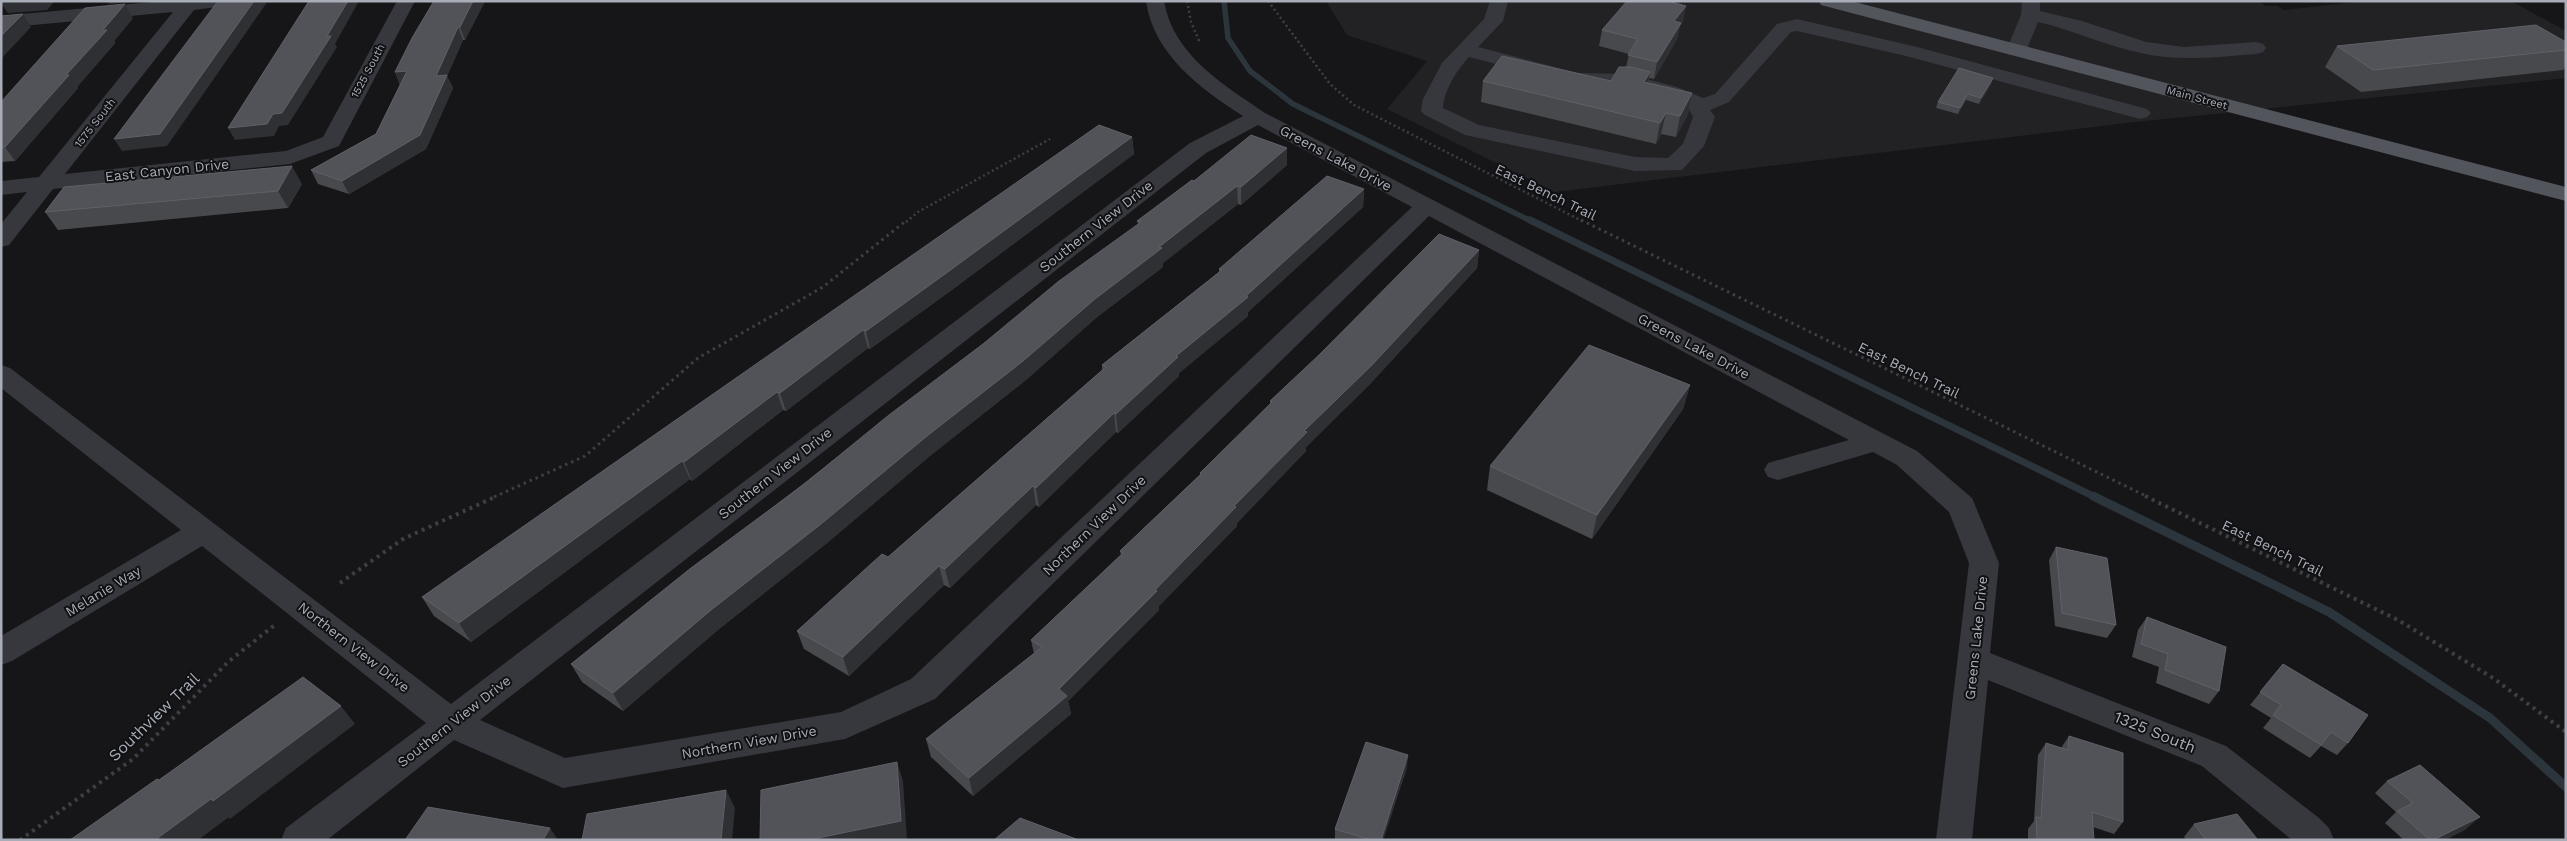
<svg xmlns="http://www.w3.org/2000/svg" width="2567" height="841" viewBox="0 0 2567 841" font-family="'Work Sans',sans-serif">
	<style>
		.built { fill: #222225 }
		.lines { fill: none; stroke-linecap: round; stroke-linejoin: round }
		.stream-far2 { stroke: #2c353c; stroke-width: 5.5 }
		.stream-far1 { stroke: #2c353c; stroke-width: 7 }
		.stream { stroke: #2c353c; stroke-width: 9 }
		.path-far2 { stroke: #3d3f44; stroke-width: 2.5; stroke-dasharray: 2 3; stroke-linecap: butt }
		.path-far1 { stroke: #3d3f44; stroke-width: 3; stroke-dasharray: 2.5 4; stroke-linecap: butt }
		.path { stroke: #3d3f44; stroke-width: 4; stroke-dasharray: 3 4.5; stroke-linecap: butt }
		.minor { fill: #37383d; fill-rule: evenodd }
		.major { fill: #53555c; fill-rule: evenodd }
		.wall { fill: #47494d }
		.shaded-wall { fill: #2f3033 }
		.building { fill: #525359; stroke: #5f6168 }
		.labels { text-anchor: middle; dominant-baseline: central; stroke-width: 4; stroke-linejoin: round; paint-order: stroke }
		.far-street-label { font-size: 11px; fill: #a8adb8; stroke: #111113 }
		.street-label { font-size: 14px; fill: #a8adb8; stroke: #111113 }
		.near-street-label { font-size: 16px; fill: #a8adb8; stroke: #111113 }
	</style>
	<rect width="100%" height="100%" fill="#161618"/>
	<polygon class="built" points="1326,1 2258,1 2266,6 2278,6 2283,10 2365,1 2511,1 2566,31 2566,78 2135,122 1555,192 1387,109 1427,61 1347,35"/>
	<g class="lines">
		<polyline class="stream-far2" points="1224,1 1228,38 1250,71 1293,104 1533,222"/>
		<polyline class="stream-far1" points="1530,220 2095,497"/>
		<polyline class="stream" points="2093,496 2329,612 2490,718 2566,787"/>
		<g class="path-far2">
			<polyline points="1187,1 1191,22 1200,43"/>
			<polyline points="1268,1 1330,84 1354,105 1584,222"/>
			<polyline points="906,222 918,212 1050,139"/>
		</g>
		<g class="path-far1">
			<polyline points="1581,220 2148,497"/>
			<polyline points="494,497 585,456 698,358 823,287 907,220"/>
		</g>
		<g class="path">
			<polyline points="2145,496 2398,620 2493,678 2566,732"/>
			<polyline points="340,583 403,539 497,496"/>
			<polyline points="20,840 133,759 228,662 276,624"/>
		</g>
		<g class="minor">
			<polygon points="163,1 235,1 233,5 194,10 65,174 286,151 323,137 397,1 415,1 339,146 290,164 53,189 9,245 1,247 1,224 27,192 1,195 1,181 39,177 173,12 1,28 1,16"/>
			<path d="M 1146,1 L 1164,1 C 1173,55 1224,85 1265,113 L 1917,451 L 1972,498 L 1999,563 L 1990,653 L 2226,746 L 2319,818 L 2329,828 L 2334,840 L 2292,840 L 2202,766 L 1988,680 L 1972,840 L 1936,840 L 1969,563 L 1949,512 L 1897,465 L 1873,452 L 1778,480 L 1768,477 L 1764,470 L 1768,463 L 1849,440 L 1429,216 L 935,699 L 845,739 L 563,788 L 454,740 L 327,840 L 281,840 L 286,828 L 426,723 L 202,546 L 12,661 L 1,665 L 1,636 L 181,530 L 1,388 L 1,365 L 10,368 L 451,704 L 1190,143 L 1243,116 C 1202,90 1153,54 1146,1 ZM 1258,125 L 1412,207 L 911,679 L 841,712 L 565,758 L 480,720 L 1206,153 Z"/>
			<path d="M 1490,1 L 1508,1 L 1503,21 L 1478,47 L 1577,73 L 1627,74 L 1677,87 L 1703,98 L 1715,94 L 1777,24 L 1797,19 L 1917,47 L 2147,109 L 2151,113 L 2147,117 L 2140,119 L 1906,56 L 1797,31 L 1791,32 L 1729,102 L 1710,110 L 1715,117 L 1704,146 L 1682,170 L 1635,171 L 1465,135 L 1425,115 L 1421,111 L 1423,99 L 1442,63 L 1484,19 ZM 1469,57 L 1577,85 L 1627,86 L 1663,95 L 1687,105 L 1693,117 L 1683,144 L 1668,158 L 1635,157 L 1479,125 L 1443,108 C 1444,90 1457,70 1469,57 Z"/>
			<path d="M 2022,1 L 2040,1 L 2040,11 L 2082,21 L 2146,42 L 2184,47 L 2256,42 L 2263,44 L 2266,48 L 2263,52 L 2256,54 C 2218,57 2179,62 2141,53 C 2106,46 2073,30 2038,22 L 2026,51 L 2023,55 L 2009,55 L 2006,51 L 2021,15 Z"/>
		</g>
		<polygon class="major" points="1819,1 1851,1 2566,187 2566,201 1821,5"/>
	</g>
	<g class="wall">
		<polygon points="434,1 485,1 465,40 463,40 447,76 453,88 426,149 349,194 318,184 311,170 376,134 400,85 395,72"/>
		<polygon points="133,18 114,41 115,43 77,87 78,88 15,161 1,162 1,102"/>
		<polygon points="1683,22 1680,26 1677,39 1654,79 1649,78 1648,83 1692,93 1688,114 1676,137 1661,134 1656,144 1481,102 1483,81 1611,81 1626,67 1629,54 1599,46 1602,30"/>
		<polygon points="2566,42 2566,66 2563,70 2361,92 2325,67 2337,46"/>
		<polygon points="1993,78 1991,84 1979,104 1966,100 1958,114 1936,108 1938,102"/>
		<polygon points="1132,137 1134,154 949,292 870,349 868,348 786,411 783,410 692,481 690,479 471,642 434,616 422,597"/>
		<polygon points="1287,165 1241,205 1238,204 1163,263 1163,267 1097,317 1026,380 931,455 827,543 719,629 623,711 582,682 571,664 1138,224 1137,221 1194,181"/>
		<polygon points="302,184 288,208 58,230 45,212"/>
		<polygon points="1364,189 1363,207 1248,312 1248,316 1179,373 1179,376 1118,433 1116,432 1039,507 1036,505 950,588 944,585 849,676 804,649 797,631 888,557 1102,370 1102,365 1219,272 1219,269"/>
		<polygon points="1479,250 1477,268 1369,385 1306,447 1306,451 1237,523 1237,526 1159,606 1159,610 1068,701 1071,714 973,796 931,757 926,739 1034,654 1031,640 1121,555 1120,551 1200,475 1200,473 1270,405 1270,401"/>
		<polygon points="1690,385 1683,409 1592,539 1487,490 1490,466"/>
		<polygon points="2056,547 2116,625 2107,638 2055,626 2049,560"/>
		<polygon points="2147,617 2219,691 2209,704 2156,683 2159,667 2132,657 2138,630"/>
		<polygon points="2283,664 2348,743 2337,755 2321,746 2310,758 2263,728 2271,718 2250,705"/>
		<polygon points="2069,736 2123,822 2114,834 2093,827 2094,840 2028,840 2028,829 2034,821 2038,755 2046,743 2061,748"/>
		<polygon points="1407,767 1383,840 1335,840 1335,829"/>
		<polygon points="2387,781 2466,829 2445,840 2404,840 2385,823 2396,812 2375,793"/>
		<polygon points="2194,824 2258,840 2186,840 2184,837"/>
	</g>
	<g class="shaded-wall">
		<polygon points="12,1 55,1 47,10 8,13 1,3 1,2"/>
		<polygon points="107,1 140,1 109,4"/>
		<polygon points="254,1 268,1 167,146 122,151 114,139"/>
		<polygon points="348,1 359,1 335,44 337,47 288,125 279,126 274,136 235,140 228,128 273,114 327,36"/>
		<polygon points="473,1 485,1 465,40 460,27"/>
		<polygon points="125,4 133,18 114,41 115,43 77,87 78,88 15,161 5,147"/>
		<polygon points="1686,6 1683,22 1680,26 1677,39 1654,79 1657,62 1674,21"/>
		<polygon points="23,14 31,27 1,59 1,36"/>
		<polygon points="458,27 463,40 447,76 453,88 426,149 349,194 342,181 436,76"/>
		<polygon points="407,71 401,86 395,72"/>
		<polygon points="1650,72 1646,93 1644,82"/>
		<polygon points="1993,78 1991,84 1979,104 1981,98"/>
		<polygon points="1692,93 1688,114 1676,137 1680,116"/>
		<polygon points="1968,94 1966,100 1958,114 1960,108"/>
		<polygon points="1666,113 1661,134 1656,144 1660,123"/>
		<polygon points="1132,137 1134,154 949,292 870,349 866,331"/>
		<polygon points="1287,148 1287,165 1241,205 1241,187"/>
		<polygon points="292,166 302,184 288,208 278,191"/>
		<polygon points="1237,186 1238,204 1163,263 1163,267 1097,317 1026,380 931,455 827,543 719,629 623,711 613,693 711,610 1159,247"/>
		<polygon points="1364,189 1363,207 1248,312 1248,316 1179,373 1179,376 1118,433 1116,414 1176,356 1246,296"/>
		<polygon points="1479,250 1477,268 1369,385 1306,447 1306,451 1237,523 1237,526 1159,606 1159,610 1068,701 1071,714 973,796 969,778 1059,689 1234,506 1304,431"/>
		<polygon points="863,330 868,348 786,411 780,393"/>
		<polygon points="1690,385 1683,409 1592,539 1597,515"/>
		<polygon points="777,392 783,410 692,481 684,462"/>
		<polygon points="1114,413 1116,432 1039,507 1036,488"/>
		<polygon points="682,461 690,479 471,642 459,623"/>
		<polygon points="1033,486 1036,505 950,588 945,569"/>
		<polygon points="939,566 944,585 849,676 843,657"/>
		<polygon points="341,706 355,724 230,819 213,801"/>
		<polygon points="1408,755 1407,767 1383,840 1381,840"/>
		<polygon points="897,762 903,781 907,839 901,840 808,840"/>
		<polygon points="726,790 735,808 732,840 721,840"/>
		<polygon points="211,799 229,817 198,840 155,840"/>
		<polygon points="2480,817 2466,829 2445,840 2433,840"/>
		<polygon points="550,828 558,840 543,840"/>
	</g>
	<g class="building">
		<polygon points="218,1 254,1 160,134 114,139"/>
		<polygon points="309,1 348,1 327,36 331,36 282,113 273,114 267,124 228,128"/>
		<polygon points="434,1 473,1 460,27 458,27 436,76 447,75 420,135 342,181 311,170 376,134 407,71 395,72 412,38"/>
		<polygon points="1627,1 1668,1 1686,6 1674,21 1681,23 1657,62 1628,55 1638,39 1602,30"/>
		<polygon points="125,4 103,30 107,30 66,75 69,75 5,147 1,147 1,102 85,8"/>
		<polygon points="23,14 1,36 1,16"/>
		<polygon points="2536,25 2566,42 2566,50 2373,70 2337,46"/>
		<polygon points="1502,56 1611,81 1619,67 1631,67 1650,72 1644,82 1692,93 1680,116 1666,113 1660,123 1483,81"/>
		<polygon points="1959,68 1993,78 1981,98 1968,94 1960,108 1938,102"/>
		<polygon points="1099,125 1132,137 945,274 866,331 863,330 780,393 777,392 684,462 682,461 459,623 422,597"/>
		<polygon points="1251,135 1287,148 1241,187 1237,186 1159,247 1162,248 1095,299 1023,361 927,436 821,524 711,610 613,693 571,664 691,568 803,485 889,415 983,344 1059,281 1141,222 1137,221 1192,180 1194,181"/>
		<polygon points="292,166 278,191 45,212 64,187"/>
		<polygon points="1327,176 1364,189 1246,296 1248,297 1176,356 1178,357 1116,414 1114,413 1036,488 1033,486 945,569 939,566 843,657 797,631 882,554 888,557 1106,367 1102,365 1222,270 1219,269"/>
		<polygon points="1439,234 1479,250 1371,366 1304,431 1307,432 1234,506 1236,507 1155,590 1157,591 1059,689 1067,696 969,778 926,739 1042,647 1031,640 1123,553 1120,551 1201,474 1200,473 1272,402 1270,401 1319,355"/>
		<polygon points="1589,345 1690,385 1597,515 1490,466"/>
		<polygon points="2056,547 2107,558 2116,625 2062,613"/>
		<polygon points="2147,617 2226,647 2219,691 2165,670 2168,654 2141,644"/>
		<polygon points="2283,664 2368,715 2348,743 2331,732 2321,745 2273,715 2281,705 2260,692"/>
		<polygon points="303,677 341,706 213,801 211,799 155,840 70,840 157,779 159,780"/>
		<polygon points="2069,736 2123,753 2123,822 2092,812 2094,840 2037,840 2036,817 2041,818 2046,743 2068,750"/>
		<polygon points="1366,742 1408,755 1381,840 1371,840 1335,829"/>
		<polygon points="897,762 901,821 808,840 760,840 761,790"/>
		<polygon points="2420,765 2480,817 2433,840 2430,840 2397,811 2413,803 2387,781"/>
		<polygon points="726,790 721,840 582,840 587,814"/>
		<polygon points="428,807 550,828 543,840 405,840"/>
		<polygon points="2237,814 2258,840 2206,840 2194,824"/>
		<polygon points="1020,818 1079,840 994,840"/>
	</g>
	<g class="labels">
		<g class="far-street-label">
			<text transform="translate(368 71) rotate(-62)">1525 South</text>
			<text transform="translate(2197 98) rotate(15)">Main Street</text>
			<text transform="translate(95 123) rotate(-52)">1575 South</text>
		</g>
		<g class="street-label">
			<text transform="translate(1336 158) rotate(28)">Greens Lake Drive</text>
			<text transform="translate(167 170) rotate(-6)">East Canyon Drive</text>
			<text transform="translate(1546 192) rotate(26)">East Bench Trail</text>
			<text transform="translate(1096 226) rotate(-38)">Southern View Drive</text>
			<text transform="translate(1694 346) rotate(28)">Greens Lake Drive</text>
			<text transform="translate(1909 370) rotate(26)">East Bench Trail</text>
			<text transform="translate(775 473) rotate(-38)">Southern View Drive</text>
			<text transform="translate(1094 525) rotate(-44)">Northern View Drive</text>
			<text transform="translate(2273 548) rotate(26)">East Bench Trail</text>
			<text transform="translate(103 591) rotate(-31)">Melanie Way</text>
			<text transform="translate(1976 638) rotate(-84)">Greens Lake Drive</text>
			<text transform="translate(354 647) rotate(38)">Northern View Drive</text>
			<text transform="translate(454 721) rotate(-38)">Southern View Drive</text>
			<text transform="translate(749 742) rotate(-10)">Northern View Drive</text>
		</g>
		<g class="near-street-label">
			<text transform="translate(154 717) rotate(-44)">Southview Trail</text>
			<text transform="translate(2155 732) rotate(22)">1325 South</text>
		</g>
	</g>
	<rect width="2567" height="841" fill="none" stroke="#a8adb8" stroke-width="5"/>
</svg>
